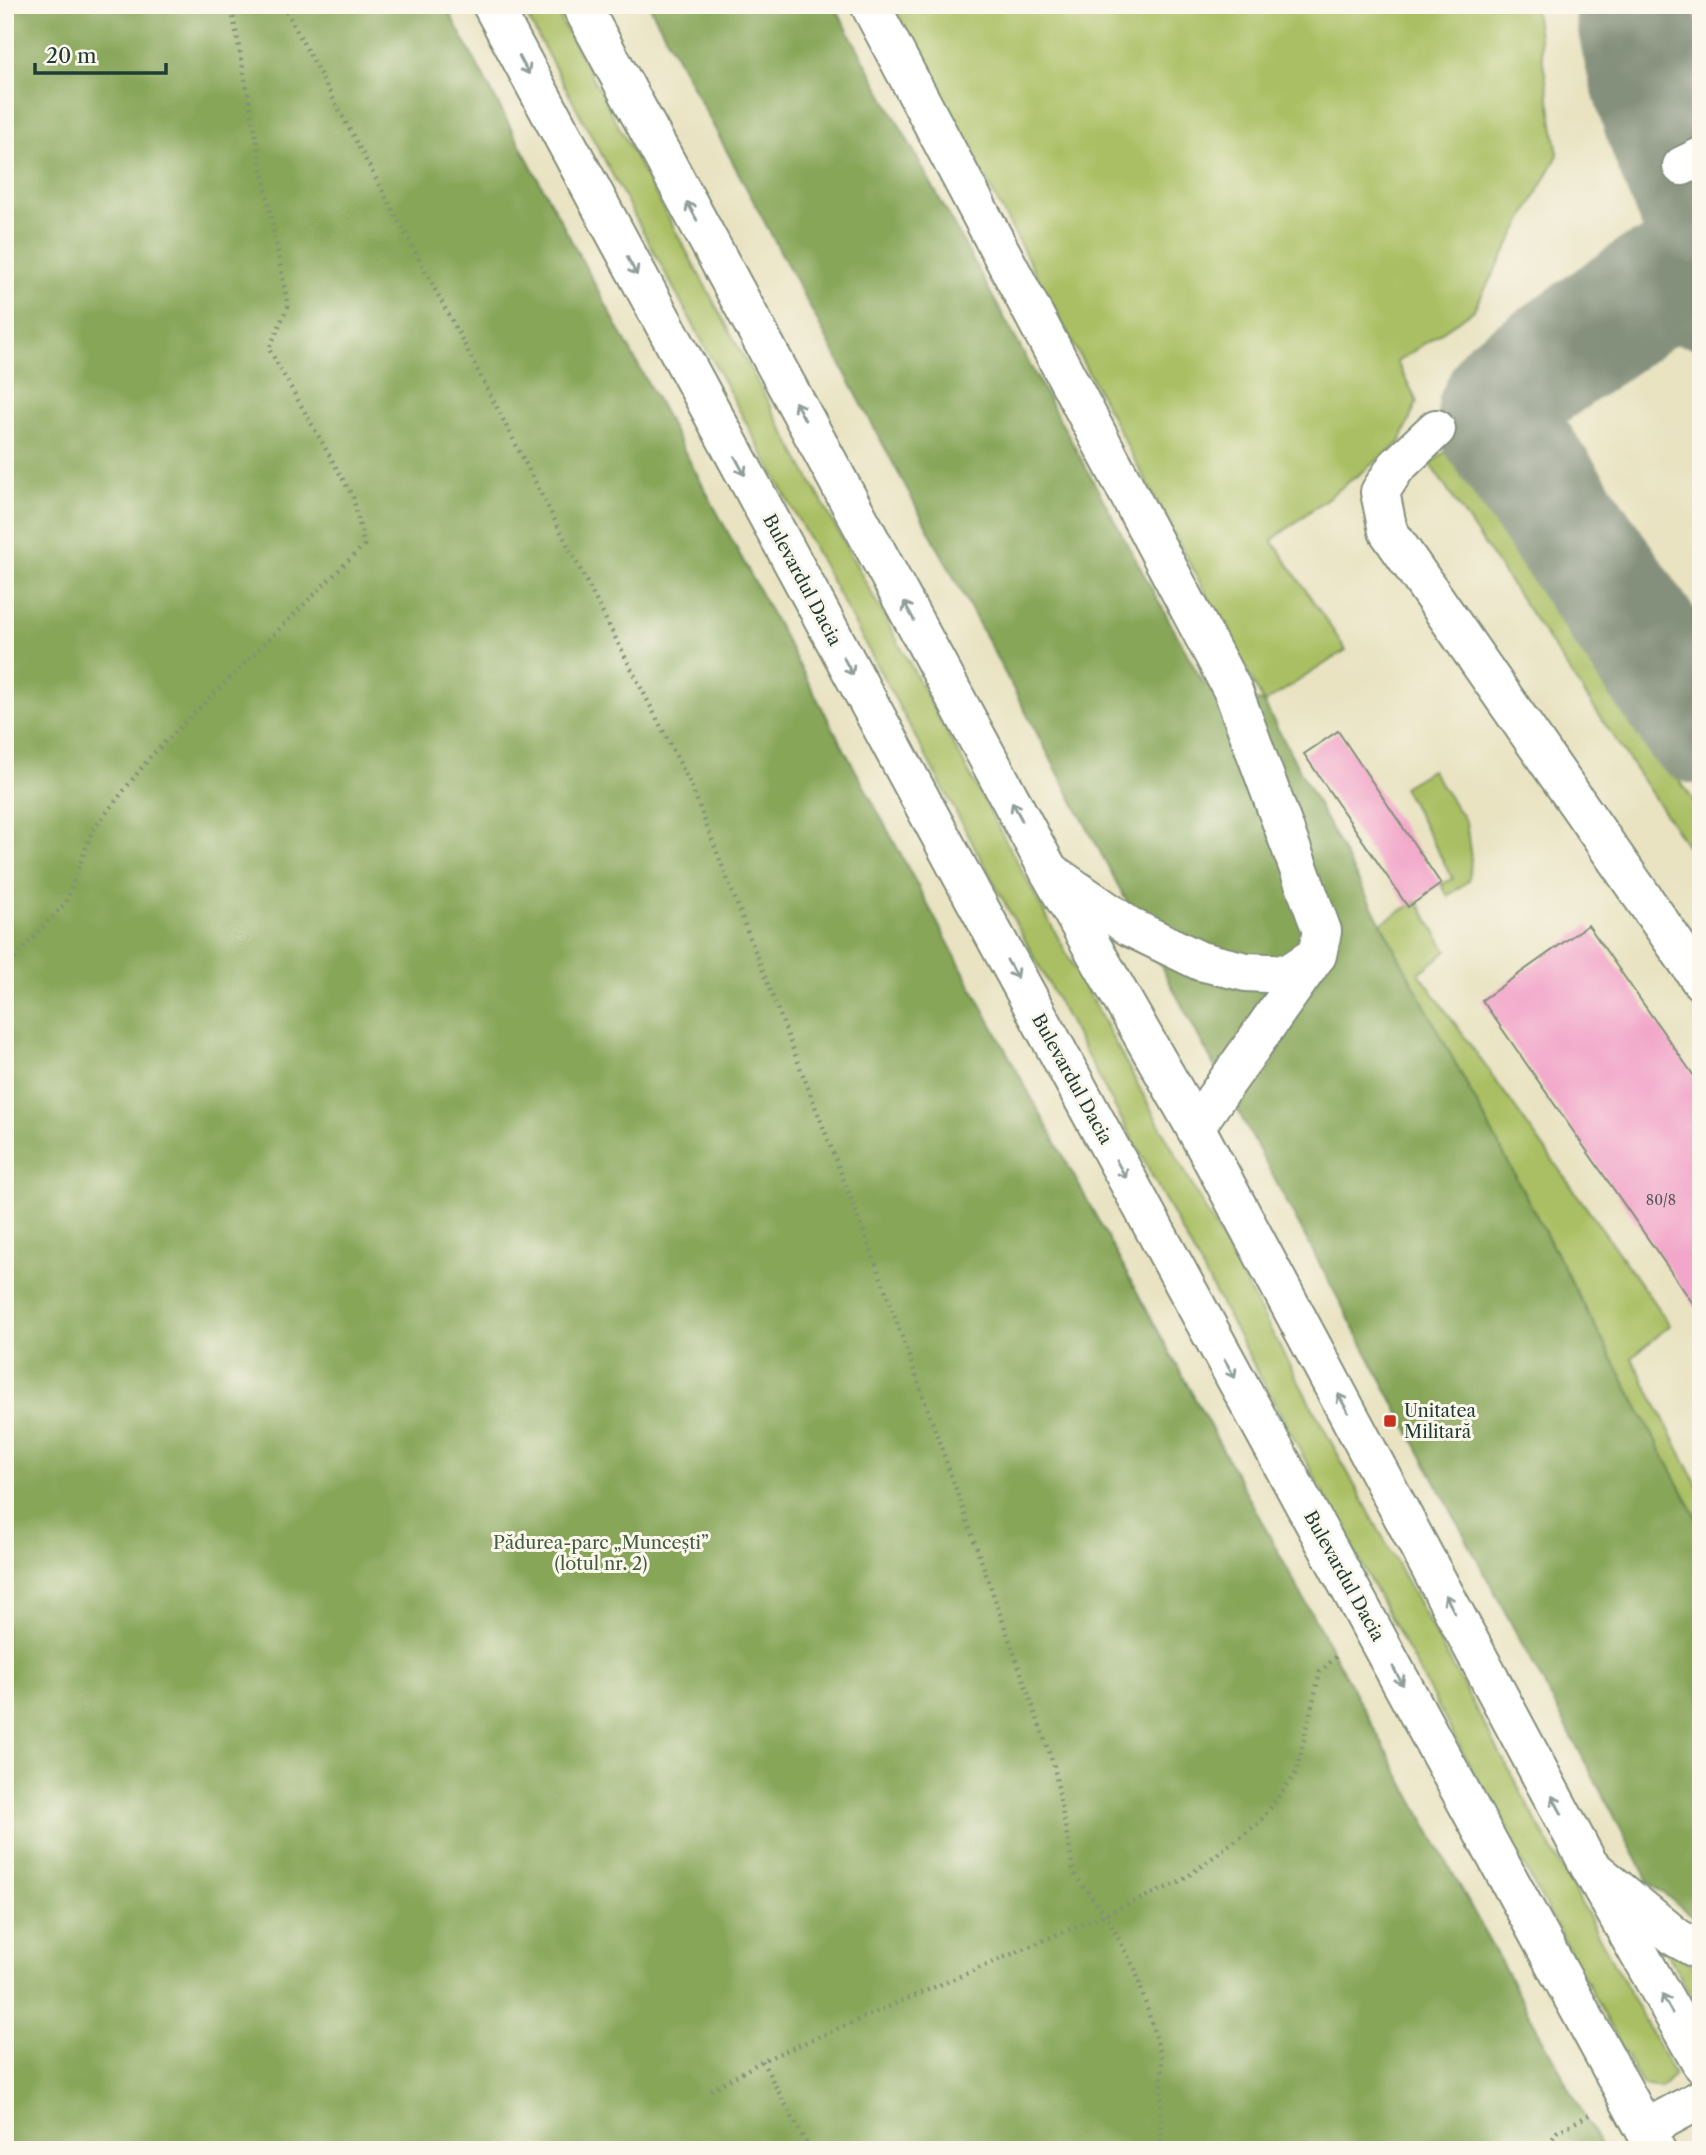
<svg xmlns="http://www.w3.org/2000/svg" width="1706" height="2155" viewBox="0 0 1706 2155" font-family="'Libre Caslon Text',serif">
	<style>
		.green { fill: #aabf63; stroke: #647e4c; stroke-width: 2 }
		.forest { fill: #87a659; stroke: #537246; stroke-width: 2 }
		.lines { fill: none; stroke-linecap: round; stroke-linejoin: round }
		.taxiway { stroke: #84907b; stroke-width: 119 }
		.building { fill: #f2a6c9 }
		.minor-casing { stroke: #84907b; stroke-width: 42 }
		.major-casing { stroke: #84907b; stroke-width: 42 }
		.path { stroke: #84907b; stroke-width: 4.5; stroke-dasharray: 2 5; stroke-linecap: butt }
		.minor { stroke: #fff; stroke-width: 38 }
		.major { stroke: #fff; stroke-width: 38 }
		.oneway { stroke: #8f9e9a }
		.poi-dot { fill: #c8321e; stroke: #fbf7ec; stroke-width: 2.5 }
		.labels { text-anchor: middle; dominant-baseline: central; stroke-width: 6; stroke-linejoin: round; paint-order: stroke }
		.number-label { font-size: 14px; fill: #545759 }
		.street-label { font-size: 18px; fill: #1f3d34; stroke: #fbf7ec }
		.poi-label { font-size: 18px; fill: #1f3d34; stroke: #fbf7ec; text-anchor: start }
		.park-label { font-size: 18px; fill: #425e40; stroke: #fbf7ec }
	</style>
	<rect width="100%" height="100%" fill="#fbf7ec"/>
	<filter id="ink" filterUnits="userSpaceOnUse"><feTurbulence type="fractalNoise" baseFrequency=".0143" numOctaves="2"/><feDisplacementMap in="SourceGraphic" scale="14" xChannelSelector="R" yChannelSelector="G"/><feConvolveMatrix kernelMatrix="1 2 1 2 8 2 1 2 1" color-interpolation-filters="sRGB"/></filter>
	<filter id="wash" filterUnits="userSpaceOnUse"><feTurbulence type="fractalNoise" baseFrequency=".00686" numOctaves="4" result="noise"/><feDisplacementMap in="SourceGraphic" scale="28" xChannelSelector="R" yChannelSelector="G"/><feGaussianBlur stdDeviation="1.57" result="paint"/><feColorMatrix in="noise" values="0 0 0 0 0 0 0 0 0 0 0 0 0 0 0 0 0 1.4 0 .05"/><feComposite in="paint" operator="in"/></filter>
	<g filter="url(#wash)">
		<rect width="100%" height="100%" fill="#e9e3c2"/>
		<g class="green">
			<polygon points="521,5 553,5 1674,2075 1661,2088 1642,2085"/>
			<polygon points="893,5 1534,5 1558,155 1473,311 1397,362 1417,401 1400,443 1272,540 1346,650 1264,703"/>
			<polygon points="1446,451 1461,455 1701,812 1701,867 1430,464"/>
			<polygon points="1431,770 1466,822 1471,859 1469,880 1448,896 1441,884 1453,879 1403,787"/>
			<polygon points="1417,901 1447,951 1419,973 1670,1325 1632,1358 1701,1492 1701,1526 1381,923"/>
			<polygon points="1661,1941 1689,1964 1701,1970 1701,2015"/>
		</g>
		<g class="forest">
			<polygon points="5,5 445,5 1004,1047 1603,2150 5,2150"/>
			<polygon points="649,5 834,5 1203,683 1264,703 1701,1526 1701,1923 1649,1882"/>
		</g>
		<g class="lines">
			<g class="taxiway">
				<path d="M 1634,5 C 1644,77 1672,148 1701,215"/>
				<path d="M 1701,289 C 1683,285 1669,283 1652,289 L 1508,390 L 1497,412 L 1498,425 L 1701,725"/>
			</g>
		</g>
		<g id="blocks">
			<g class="building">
				<polygon points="1338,731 1441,884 1408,907 1304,754"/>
				<polygon points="1588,925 1701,1086 1701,1315 1482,1000"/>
			</g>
		</g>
	</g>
	<g filter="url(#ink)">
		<use href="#blocks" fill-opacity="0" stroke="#84907b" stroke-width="2"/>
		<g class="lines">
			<g class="minor-casing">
				<g id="minor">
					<polyline points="870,5 1233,691 1322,931 1317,955 1288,974 1246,972 1200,961 1130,927 1049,871"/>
					<polyline points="1682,166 1701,157"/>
					<polyline points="1436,429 1396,467 1380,492 1388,531 1701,981"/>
					<polyline points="1195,1127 1313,960"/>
					<polyline points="1592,1868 1677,1938 1701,1951"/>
				</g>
			</g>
			<g class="major-casing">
				<g id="major">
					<polyline points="492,5 980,909 1656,2150"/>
					<polyline points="581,5 1049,871 1195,1127 1590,1867 1701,2063"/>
					<polyline points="1645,2129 1701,2099"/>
				</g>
			</g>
			<g class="path">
				<polyline points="283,5 459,334 691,785 878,1269 1054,1766 1074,1874 1105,1914 1135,1969 1162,2058 1161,2150"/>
				<polyline points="5,969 66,902 92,831 151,756 364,545 353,497 269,349 288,306 231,5"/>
				<polyline points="762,2061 810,2150"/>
				<polyline points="711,2090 762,2061 1180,1882 1259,1823 1296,1773 1320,1672 1339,1654"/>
				<polyline points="1545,2150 1557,2132 1589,2115"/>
			</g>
			<use href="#minor" class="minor"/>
			<use href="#major" class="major"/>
		</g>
		<defs><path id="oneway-shaft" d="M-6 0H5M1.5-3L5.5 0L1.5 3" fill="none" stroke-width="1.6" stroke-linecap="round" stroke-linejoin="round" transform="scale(1.75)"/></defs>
		<g class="oneway">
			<use href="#oneway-shaft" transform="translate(524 65) rotate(62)"/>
			<use href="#oneway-shaft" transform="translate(692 211) rotate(-118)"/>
			<use href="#oneway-shaft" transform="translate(632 266) rotate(62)"/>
			<use href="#oneway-shaft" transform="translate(800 411) rotate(-118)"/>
			<use href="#oneway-shaft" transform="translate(740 466) rotate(62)"/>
			<use href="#oneway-shaft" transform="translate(909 611) rotate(-118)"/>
			<use href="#oneway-shaft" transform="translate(848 666) rotate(62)"/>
			<use href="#oneway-shaft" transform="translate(1017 811) rotate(-118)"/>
			<use href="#oneway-shaft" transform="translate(1012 969) rotate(61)"/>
			<use href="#oneway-shaft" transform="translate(1121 1169) rotate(61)"/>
			<use href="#oneway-shaft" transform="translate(1230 1369) rotate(61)"/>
			<use href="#oneway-shaft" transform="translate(1343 1403) rotate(-118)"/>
			<use href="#oneway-shaft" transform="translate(1450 1604) rotate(-118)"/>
			<use href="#oneway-shaft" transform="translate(1398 1676) rotate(61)"/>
			<use href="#oneway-shaft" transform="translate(1557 1805) rotate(-118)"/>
			<use href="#oneway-shaft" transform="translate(1667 2004) rotate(-119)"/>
		</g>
	</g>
	<rect class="poi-dot" x="1383" y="1414" width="14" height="14" rx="3.5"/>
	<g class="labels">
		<g class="number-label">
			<text x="1661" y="1200">80/8</text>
		</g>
		<g class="street-label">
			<text transform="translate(802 580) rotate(62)">Bulevardul Dacia</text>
			<text transform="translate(1072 1079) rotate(61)">Bulevardul Dacia</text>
			<text transform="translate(1344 1576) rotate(61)">Bulevardul Dacia</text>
		</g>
		<g class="poi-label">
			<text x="1404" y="1411">Unitatea<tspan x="1404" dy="21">Militară</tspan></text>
		</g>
		<g class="park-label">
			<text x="601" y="1543">Pădurea-parc „Muncești”<tspan x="601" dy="21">(lotul nr. 2)</tspan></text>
		</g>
	</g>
	<rect width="1706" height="2155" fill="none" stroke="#fbf7ec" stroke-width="28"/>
	<path d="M35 63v10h131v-10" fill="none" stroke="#1f3d34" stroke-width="3.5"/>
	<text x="46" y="63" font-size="21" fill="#1f3d34" stroke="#fbf7ec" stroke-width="5" paint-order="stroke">20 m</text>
</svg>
